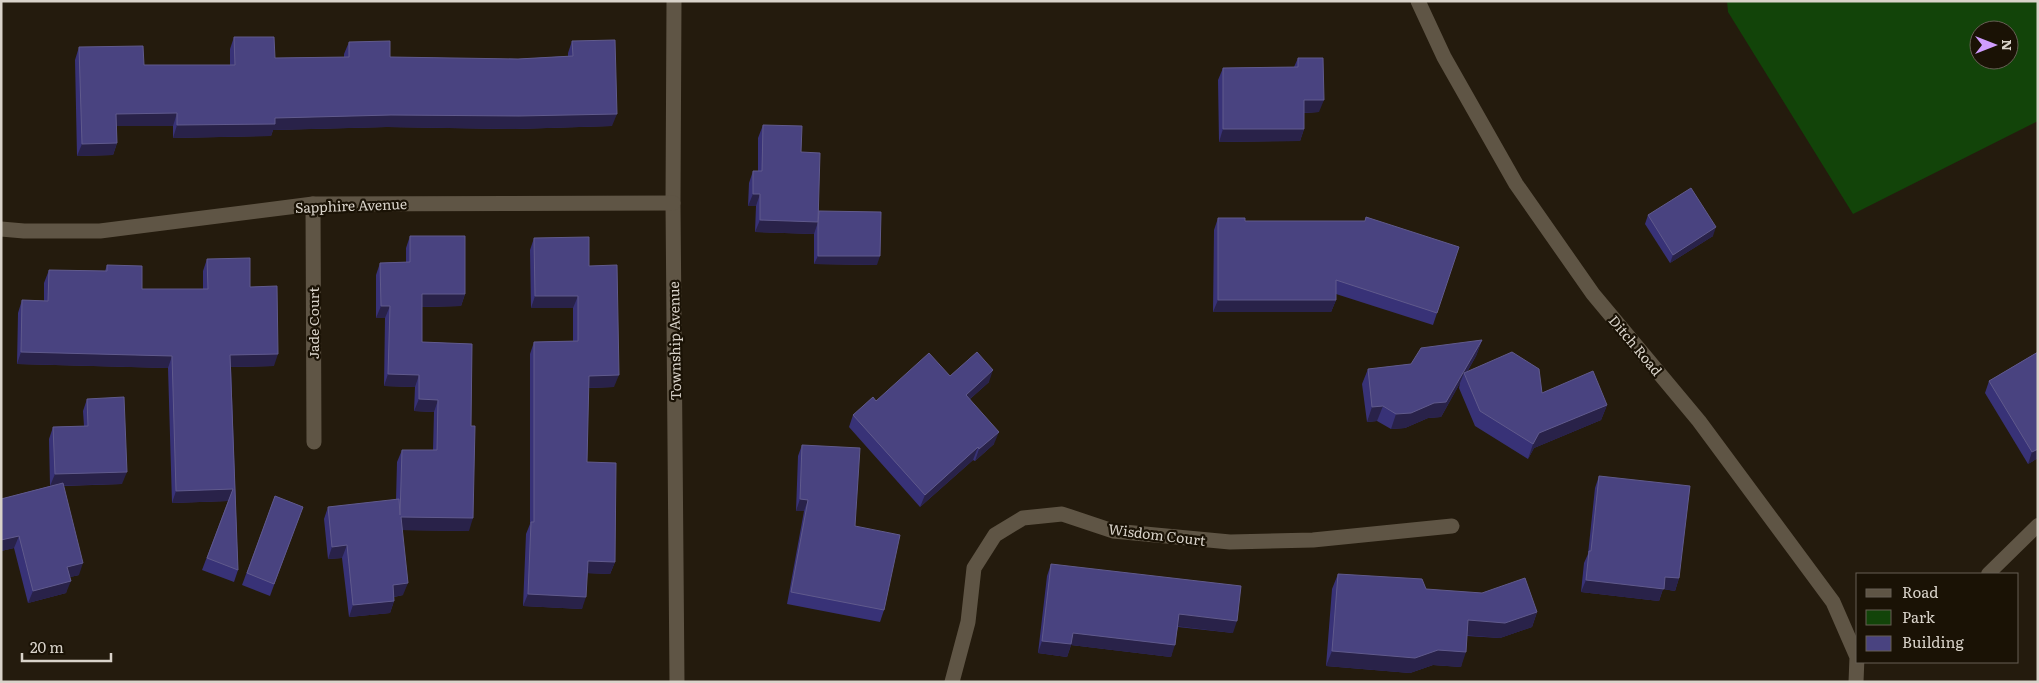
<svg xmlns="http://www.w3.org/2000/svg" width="2039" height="683" viewBox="0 0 2039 683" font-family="Literata,serif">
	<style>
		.green { fill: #124409; fill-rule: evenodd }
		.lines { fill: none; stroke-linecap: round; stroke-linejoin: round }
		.lane { stroke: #5f5545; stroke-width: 14 }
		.street { stroke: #5f5545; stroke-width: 15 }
		.wall { fill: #383277 }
		.shaded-wall { fill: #292249 }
		.building { fill: #494380; stroke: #605a8c }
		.labels { text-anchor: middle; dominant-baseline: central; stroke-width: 4.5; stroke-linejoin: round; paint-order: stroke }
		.street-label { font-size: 14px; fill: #d9d3ca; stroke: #1a1205 }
	</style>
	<rect width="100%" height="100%" fill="#241b0d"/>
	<path class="green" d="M 1727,1 L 2038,1 L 2038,121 L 1853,214 L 1728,12 ZM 1979,30 L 2009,30 L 2009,60 L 1979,60 Z"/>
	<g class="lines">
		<polyline class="lane" points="1988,574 2038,525"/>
		<g class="street">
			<polyline points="674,1 673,203 677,682"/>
			<polyline points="1418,1 1444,57 1516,184 1593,294 1699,421 1833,602 1857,657 1856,682"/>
			<polyline points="313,204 314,442"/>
			<polyline points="1,229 24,231 100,231 313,204 673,203"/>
			<polyline points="952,682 968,622 974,568 995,535 1023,518 1062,514 1113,531 1230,542 1313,540 1452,526"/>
		</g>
	</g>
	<g class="wall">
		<polygon points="234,37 275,58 344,57 344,54 349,42 390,57 518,59 568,56 568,53 572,41 612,126 515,129 387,127 273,130 271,136 173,138 173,126 117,126 117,143 113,155 77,156 75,60 79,47 144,65 230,65 230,49"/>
		<polygon points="1298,58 1319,112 1304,113 1304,129 1300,141 1219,142 1218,80 1223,68 1294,67"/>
		<polygon points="763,125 801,152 819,211 877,265 814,264 814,232 814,234 755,232 756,206 748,206 749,183 753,171 758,171 758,138"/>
		<polygon points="1648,215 1713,236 1670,263 1645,224"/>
		<polygon points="1218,218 1245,221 1437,313 1433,325 1336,294 1336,300 1331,312 1213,312 1214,230"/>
		<polygon points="410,236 465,294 461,306 422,307 422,342 472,344 469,531 402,530 403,595 394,597 394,601 390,613 349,617 342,558 328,559 324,519 328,507 396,500 397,462 402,450 433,450 434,412 414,411 415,387 384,386 385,318 376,318 376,275 380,263 406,262 406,248"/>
		<polygon points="534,238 589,266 614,387 588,388 587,462 615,562 610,574 587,573 582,609 523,606 526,534 530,524 530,354 534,342 573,341 573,308 531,308 530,250"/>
		<polygon points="207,259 250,287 274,366 231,367 238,570 234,582 202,570 228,501 172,503 168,368 17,364 18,313 22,300 44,301 44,283 49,270 105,271 107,265 142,289 203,289 203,271"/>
		<polygon points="1482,340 1476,356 1467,372 1542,393 1607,405 1601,420 1534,448 1528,459 1475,426 1459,388 1460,383 1441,417 1428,418 1405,428 1391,429 1377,421 1367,422 1362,384 1368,369 1411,364"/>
		<polygon points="2038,352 2038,458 2028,464 1985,393 1989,381"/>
		<polygon points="950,376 989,382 970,399 994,444 975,461 973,460 920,507 849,427 853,415 876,401"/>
		<polygon points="87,399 122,484 63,486 79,575 70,577 66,593 28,603 14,548 1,551 1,499 50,486 49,439 53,427 84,426 83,411"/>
		<polygon points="802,445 855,526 884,610 880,622 787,604 804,511 796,511 798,456"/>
		<polygon points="1599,476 1679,578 1675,591 1663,589 1659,601 1581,592 1584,563 1588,554 1595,488"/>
		<polygon points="275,496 303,507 270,596 242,585"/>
		<polygon points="1051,564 1233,633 1178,627 1171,657 1071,645 1067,657 1038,653 1047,576"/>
		<polygon points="1338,574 1426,589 1537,612 1532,627 1500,638 1467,636 1461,667 1433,665 1410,673 1326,666 1332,589"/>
	</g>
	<g class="shaded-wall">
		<polygon points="1304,100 1324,100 1319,112 1300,113"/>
		<polygon points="177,113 173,126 112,126 116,114"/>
		<polygon points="617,114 612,126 515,129 387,127 273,130 271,136 173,138 177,125 275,118 391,115"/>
		<polygon points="1223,129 1304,129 1300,141 1219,142"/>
		<polygon points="117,143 113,155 77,156 82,144"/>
		<polygon points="753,194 760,194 756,206 748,206"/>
		<polygon points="760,220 818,222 814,234 755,232"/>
		<polygon points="1716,227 1713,236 1670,263 1673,255"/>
		<polygon points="818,256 880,256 877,265 814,264"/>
		<polygon points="422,294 465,294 461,306 418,307"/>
		<polygon points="535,296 578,296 573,308 531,308"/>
		<polygon points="1218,300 1336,300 1331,312 1213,312"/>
		<polygon points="381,306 390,306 385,318 376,318"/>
		<polygon points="1482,340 1476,356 1465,375 1464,373 1460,383 1441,417 1428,418 1405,428 1391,429 1396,414"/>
		<polygon points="21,352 172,356 168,368 17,364"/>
		<polygon points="278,354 274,366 226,367 230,355"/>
		<polygon points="993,370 989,382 961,407 966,395"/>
		<polygon points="388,374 419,375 415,387 384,386"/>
		<polygon points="619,375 614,387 584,388 589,376"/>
		<polygon points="419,399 438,400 434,412 414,411"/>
		<polygon points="1607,405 1601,420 1534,448 1528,459 1533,444 1539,433"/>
		<polygon points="1383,406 1377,421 1367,422 1372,407"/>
		<polygon points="999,432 994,444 975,461 979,449"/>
		<polygon points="978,447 973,460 920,507 925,495"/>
		<polygon points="2038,449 2038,458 2028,464 2032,452"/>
		<polygon points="127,472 122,484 50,486 55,474"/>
		<polygon points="233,489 228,501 172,503 176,491"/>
		<polygon points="800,499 808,500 804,511 796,511"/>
		<polygon points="401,517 473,518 469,531 396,530"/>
		<polygon points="19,536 14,548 1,551 1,540"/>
		<polygon points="347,545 342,558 328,559 332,547"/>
		<polygon points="588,561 615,562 610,574 583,573"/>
		<polygon points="83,563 79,575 62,579 67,567"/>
		<polygon points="1665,577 1679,578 1675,591 1663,589 1659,601 1581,592 1586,580"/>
		<polygon points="71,581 66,593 28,603 33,591"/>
		<polygon points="408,583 403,595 388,598 393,585"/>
		<polygon points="528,594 586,597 582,609 523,606"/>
		<polygon points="394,601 390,613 349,617 353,605"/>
		<polygon points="1537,612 1532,627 1500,638 1463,635 1468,620"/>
		<polygon points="1179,614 1237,621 1233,633 1175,626"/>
		<polygon points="1073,633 1175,645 1171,657 1071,645 1067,657 1038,653 1042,641"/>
		<polygon points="1438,650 1466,652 1461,667 1433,665 1410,673 1326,666 1332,651"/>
	</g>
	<g class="building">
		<polygon points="234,37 274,37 275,58 349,57 349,42 390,41 390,57 518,59 573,56 572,41 615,40 617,114 519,116 391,115 275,118 275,124 177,125 177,113 116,114 117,143 82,144 79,47 143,46 144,65 235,65"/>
		<polygon points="1298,58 1323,58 1324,100 1304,100 1304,129 1223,129 1223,68 1298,67"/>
		<polygon points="763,125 802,126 801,152 820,153 818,222 760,220 760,194 753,194 753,171 762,171"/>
		<polygon points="1691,188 1716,227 1673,255 1648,215"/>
		<polygon points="819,211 881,212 880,256 818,256 818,224"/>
		<polygon points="1366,217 1459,247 1437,313 1336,280 1336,300 1218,300 1218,218 1245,218 1245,221 1365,221"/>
		<polygon points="410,236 465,236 465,294 422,294 422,342 472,344 471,426 475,426 473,518 401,517 408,583 393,585 394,601 353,605 347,545 332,547 328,507 399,499 400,515 402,450 437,450 438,400 419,399 419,375 388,374 390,306 381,306 380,263 410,262"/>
		<polygon points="589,237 589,266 617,265 619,375 589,376 587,462 616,463 615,562 588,561 586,597 528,594 531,522 534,522 534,342 578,341 578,296 535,296 534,238"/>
		<polygon points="250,258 250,287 277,286 278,354 230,355 238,570 207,558 233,489 176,491 172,356 21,352 22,300 48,301 49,270 107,271 107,265 142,266 142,289 208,289 207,259"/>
		<polygon points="1482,340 1446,402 1434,403 1411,413 1396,414 1383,406 1372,407 1368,369 1411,364 1421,348"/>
		<polygon points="977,352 993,370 966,395 999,432 979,449 978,447 925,495 853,415 873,397 876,401 929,353 950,376"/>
		<polygon points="1512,352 1539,369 1542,393 1593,371 1607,405 1539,433 1533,444 1480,411 1464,373"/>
		<polygon points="2038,352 2038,449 2032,452 1989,381"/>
		<polygon points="124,397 127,472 55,474 53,427 88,426 87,399"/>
		<polygon points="802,445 860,448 855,526 900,535 884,610 791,592 808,500 800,499"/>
		<polygon points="1599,476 1690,486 1679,578 1665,577 1664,589 1586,580 1589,551 1591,551"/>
		<polygon points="63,483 83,563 67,567 71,581 33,591 19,536 1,540 1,499"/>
		<polygon points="275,496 303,507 274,584 247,573"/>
		<polygon points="1051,564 1241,586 1237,621 1179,614 1175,645 1073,633 1071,644 1042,641"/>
		<polygon points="1338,574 1422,579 1426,589 1482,593 1525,578 1537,612 1505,623 1468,620 1466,652 1438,650 1415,658 1332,651"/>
	</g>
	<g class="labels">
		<g class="street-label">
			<text transform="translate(351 205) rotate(-2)">Sapphire Avenue</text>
			<text transform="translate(313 323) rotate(-90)">Jade Court</text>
			<text transform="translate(674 341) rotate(-91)">Township Avenue</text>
			<text transform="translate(1636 345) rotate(50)">Ditch Road</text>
			<text transform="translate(1157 534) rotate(7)">Wisdom Court</text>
		</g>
	</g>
	<rect width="2039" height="683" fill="none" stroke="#d9d3ca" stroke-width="5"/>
	<rect x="1856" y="573" width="162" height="90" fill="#1a1205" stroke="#665f54"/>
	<rect x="1866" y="589" width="25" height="8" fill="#5f5545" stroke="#665f54"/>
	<text x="1902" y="598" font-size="15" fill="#d9d3ca">Road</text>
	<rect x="1866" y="610" width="25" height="15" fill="#124409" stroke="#665f54"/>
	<text x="1902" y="623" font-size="15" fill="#d9d3ca">Park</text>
	<rect x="1866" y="636" width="25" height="15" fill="#494380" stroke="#665f54"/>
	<text x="1902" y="648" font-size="15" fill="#d9d3ca">Building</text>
	<g transform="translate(1994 45) rotate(90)"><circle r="24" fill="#1a1205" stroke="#665f54"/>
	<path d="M0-4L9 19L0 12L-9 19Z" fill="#d09dff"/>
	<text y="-8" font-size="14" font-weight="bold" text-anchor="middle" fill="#d9d3ca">N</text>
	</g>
	<path d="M22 653v8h89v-8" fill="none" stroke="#d9d3ca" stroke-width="2.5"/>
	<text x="30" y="653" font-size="15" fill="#d9d3ca" stroke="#1a1205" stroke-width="4" paint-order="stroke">20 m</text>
</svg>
